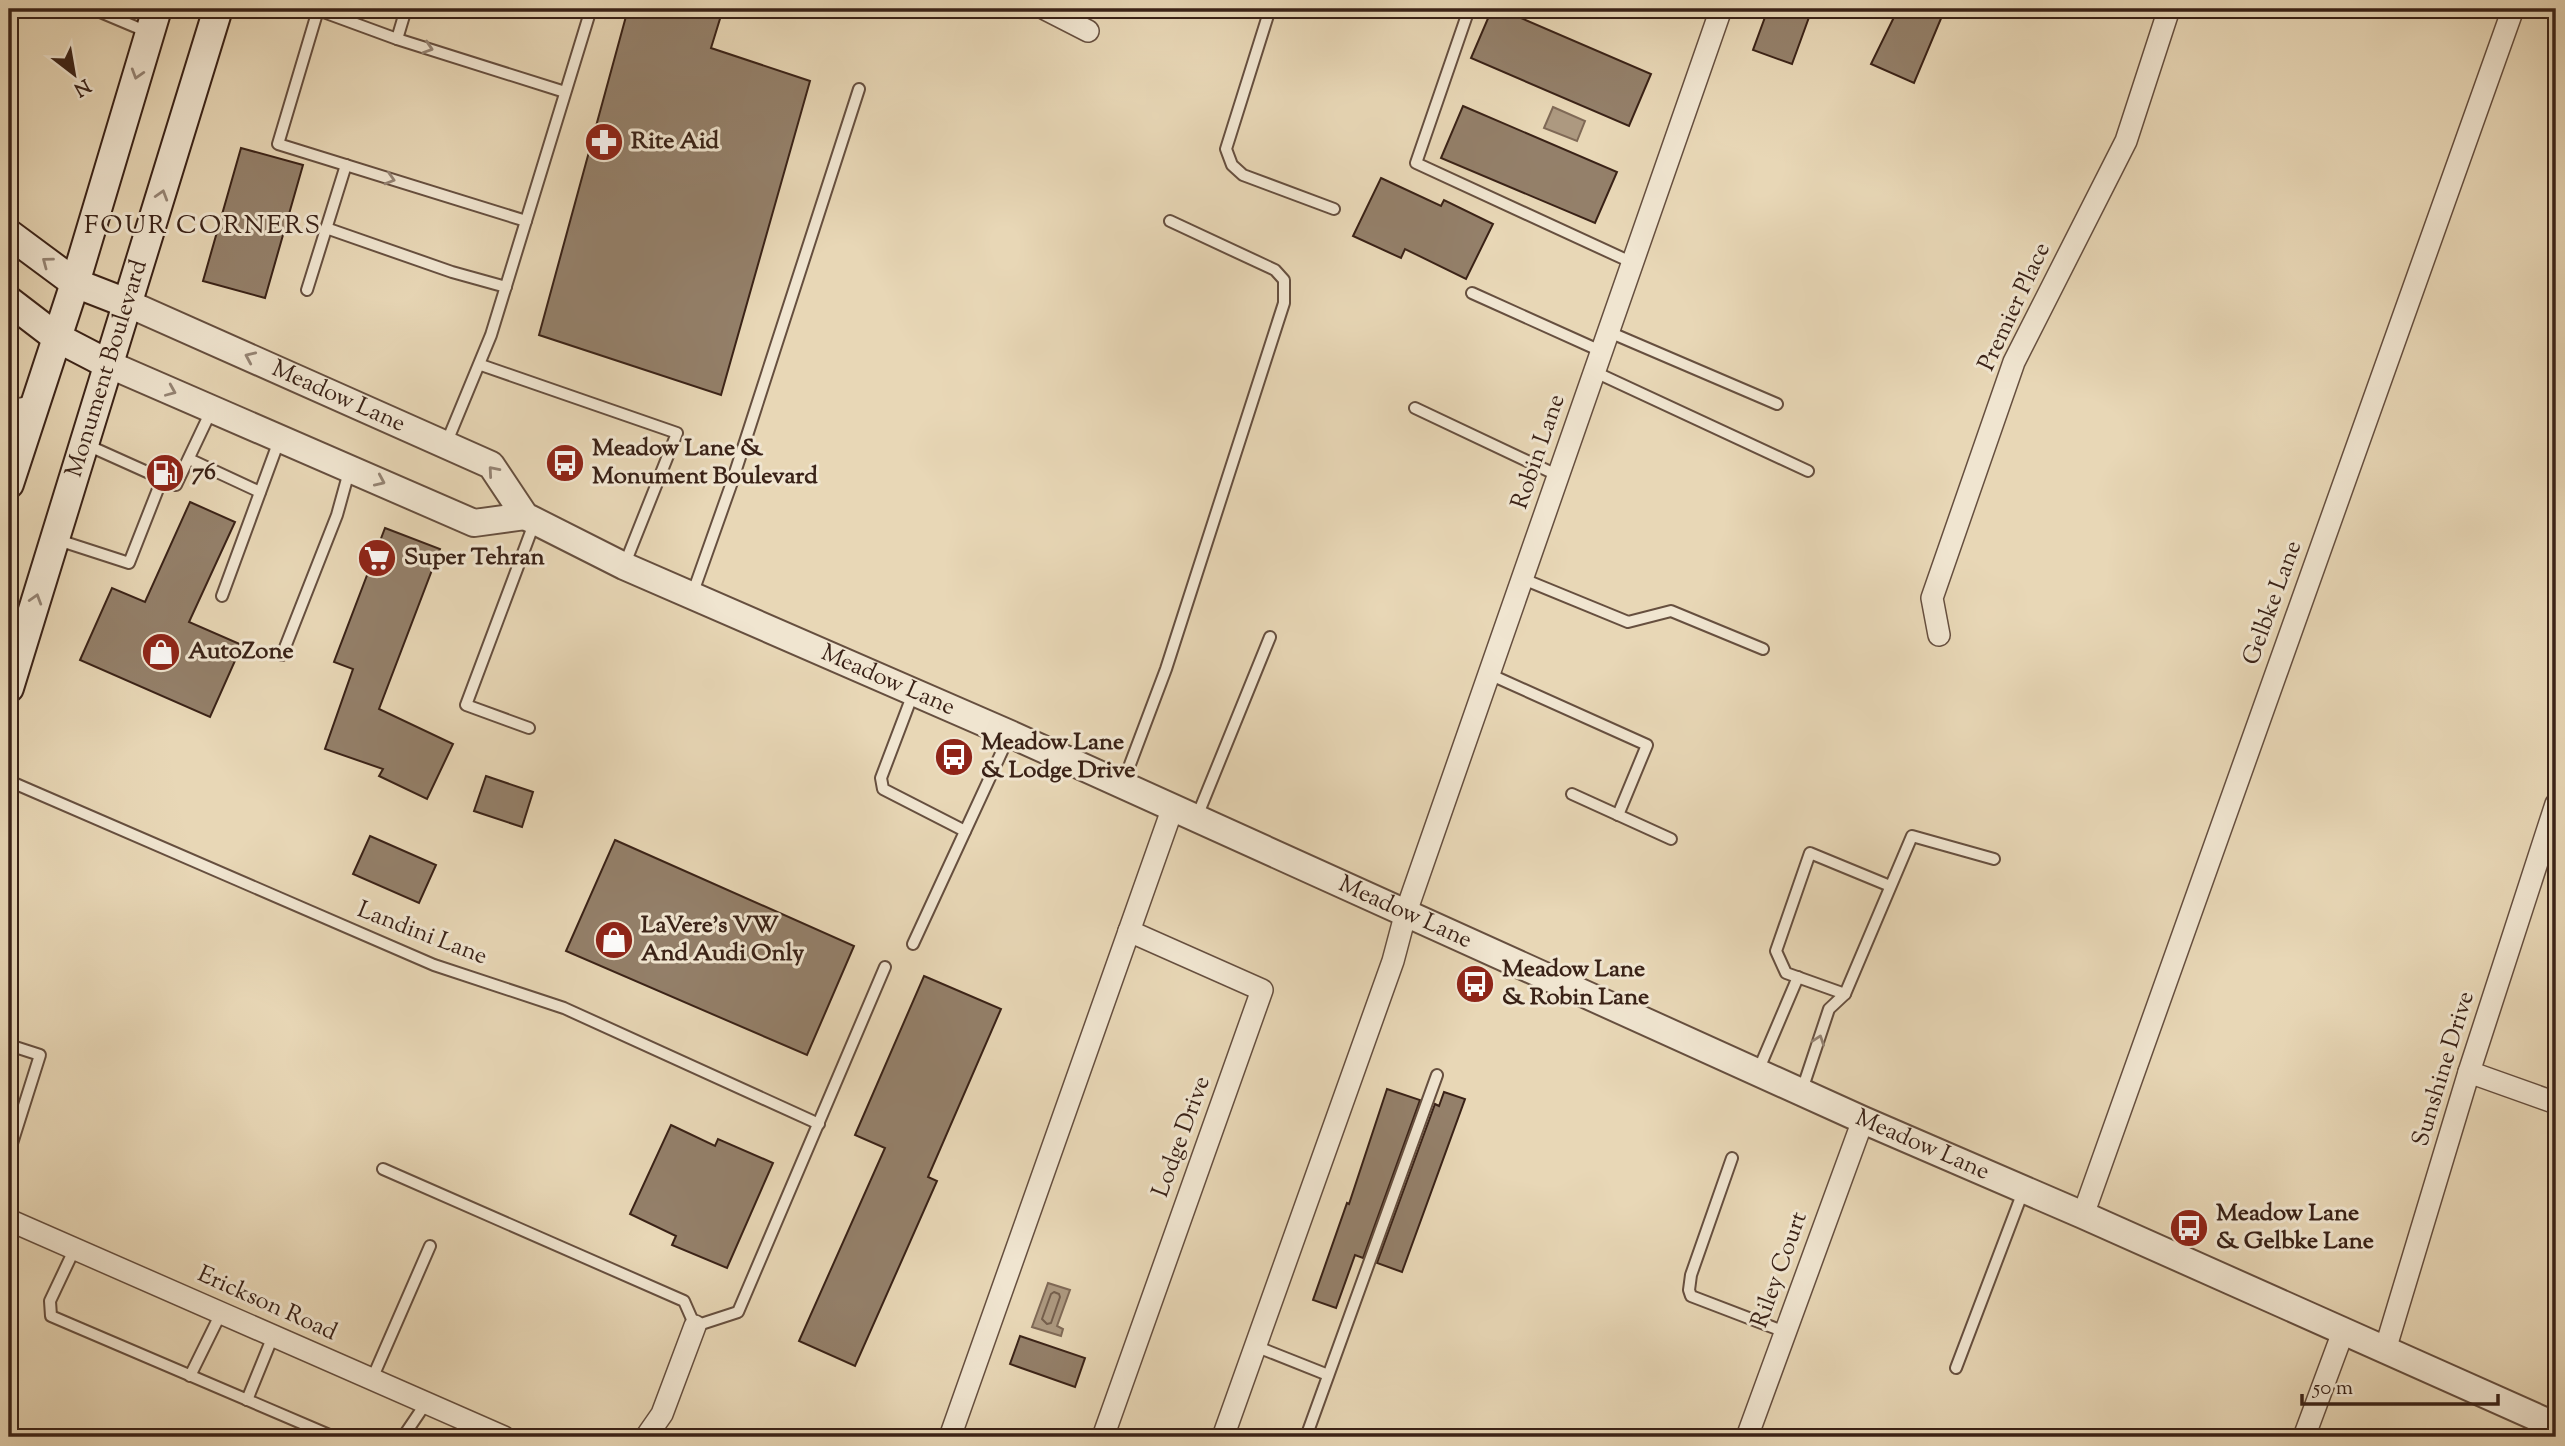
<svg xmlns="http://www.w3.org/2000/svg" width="2565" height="1446" viewBox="0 0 2565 1446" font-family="'Sorts Mill Goudy',serif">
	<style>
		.water { fill: #ad9980; stroke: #7f6956; stroke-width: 2 }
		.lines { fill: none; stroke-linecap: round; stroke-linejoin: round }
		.shore { stroke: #745e4c; stroke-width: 2 }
		.building { fill: #94806a; stroke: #3a2217; stroke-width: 2 }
		.service-casing { stroke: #664f3f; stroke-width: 14 }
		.minor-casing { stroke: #664f3f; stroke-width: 24 }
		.tertiary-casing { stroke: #664f3f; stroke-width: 30 }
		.secondary-casing { stroke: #3a2217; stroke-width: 32 }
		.service { stroke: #f0e5d0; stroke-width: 10 }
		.minor { stroke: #f0e5d0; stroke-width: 21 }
		.tertiary { stroke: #f0e5d0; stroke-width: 26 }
		.secondary { stroke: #f0e5d0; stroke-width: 28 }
		.oneway { stroke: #958474 }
		.labels { text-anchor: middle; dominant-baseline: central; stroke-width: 6; stroke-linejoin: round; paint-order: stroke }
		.poi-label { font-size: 24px; font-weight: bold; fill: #3a2217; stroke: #f0e5d0; text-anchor: start }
		.street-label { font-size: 24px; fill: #3a2217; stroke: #f0e5d0 }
		.neighbourhood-label { font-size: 26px; letter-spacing: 2px; fill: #3a2217; stroke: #f0e5d0 }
	</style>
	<rect width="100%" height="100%" fill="#e8d7b6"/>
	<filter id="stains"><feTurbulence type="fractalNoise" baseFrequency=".00286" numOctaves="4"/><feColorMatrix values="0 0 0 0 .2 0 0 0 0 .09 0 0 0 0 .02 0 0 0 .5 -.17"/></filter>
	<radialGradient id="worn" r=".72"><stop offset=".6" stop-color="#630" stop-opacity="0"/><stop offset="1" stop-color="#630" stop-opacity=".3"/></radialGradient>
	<g class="water">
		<polygon points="1553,107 1585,121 1577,141 1544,128"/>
		<polygon points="1048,1283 1070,1290 1057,1326 1063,1329 1061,1336 1032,1327"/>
	</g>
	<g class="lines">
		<polygon class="shore" points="1054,1292 1059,1294 1060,1297 1051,1323 1047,1324 1042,1319 1051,1294"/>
	</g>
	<g class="building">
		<polygon points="628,9 723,9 711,48 810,81 721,395 539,335"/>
		<polygon points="1492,9 1500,9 1651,74 1629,126 1471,58"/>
		<polygon points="1768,9 1812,9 1792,64 1753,50"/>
		<polygon points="1898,9 1945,9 1914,83 1871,64"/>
		<polygon points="1463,106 1617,172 1595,223 1441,158"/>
		<polygon points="241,148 303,165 265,298 203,281"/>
		<polygon points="1381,178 1441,206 1444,200 1493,224 1466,279 1405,249 1401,258 1353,236"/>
		<polygon points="190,502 235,522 189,622 242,645 210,717 80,660 112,588 145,602"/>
		<polygon points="385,528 440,549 379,709 453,744 427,799 379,776 383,769 325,749 353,669 334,662"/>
		<polygon points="486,776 533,792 522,827 474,811"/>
		<polygon points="370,836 436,865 419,903 353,874"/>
		<polygon points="615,840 854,946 807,1055 566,951"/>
		<polygon points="924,976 1001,1009 928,1177 937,1181 855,1366 799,1341 885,1148 855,1135"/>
		<polygon points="1387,1089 1420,1100 1363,1258 1355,1255 1336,1308 1313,1300 1347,1203 1349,1204"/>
		<polygon points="1444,1092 1465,1099 1402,1272 1377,1263 1435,1104 1439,1106"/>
		<polygon points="671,1125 715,1146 718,1139 773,1163 727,1268 672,1245 676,1236 630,1214"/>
		<polygon points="1020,1336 1085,1358 1075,1387 1010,1364"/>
	</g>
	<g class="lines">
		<g class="service-casing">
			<g id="service">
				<polyline points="93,9 150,33"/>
				<polyline points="1270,9 1226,149 1232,165 1243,175 1334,209"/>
				<polyline points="1467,15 1416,163 1633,263"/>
				<polyline points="397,39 406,9"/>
				<polyline points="526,221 278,144 318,10 397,39 565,92"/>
				<polyline points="326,228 452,272 506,287"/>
				<polyline points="307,290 346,165"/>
				<polyline points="1472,293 1603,352"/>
				<polyline points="1609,332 1777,404"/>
				<polyline points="481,365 677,433 624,566"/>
				<polyline points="1595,372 1808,471"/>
				<polyline points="9,406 33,401"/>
				<polyline points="1415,408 1559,476"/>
				<polyline points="446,444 491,335 591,9"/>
				<polyline points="87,445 176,485 212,409"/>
				<polyline points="189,459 260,492"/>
				<polyline points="55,539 129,563 162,479"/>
				<polyline points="1523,579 1628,622 1671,611 1763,649"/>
				<polyline points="692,595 731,485 859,89"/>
				<polyline points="222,596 280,438"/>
				<polyline points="282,655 337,515 350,468"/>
				<polyline points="1489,674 1647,745 1618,815"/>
				<polyline points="914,691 881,778 883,789 965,831"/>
				<polyline points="529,728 466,705 535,521"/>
				<polyline points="9,781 434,965 564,1008 819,1124"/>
				<polyline points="1123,783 1166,669 1284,303 1284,280 1275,270 1170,221"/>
				<polyline points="1572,794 1671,839"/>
				<polyline points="1196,819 1270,637"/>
				<polyline points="913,944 1010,734"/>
				<polyline points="1845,994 1786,973 1776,951 1810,853 1890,886"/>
				<polyline points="9,1045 40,1055 9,1153"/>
				<polyline points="1758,1071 1798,977"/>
				<polyline points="1802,1090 1829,1009 1845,994 1912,836 1994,859"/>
				<polyline points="1732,1158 1691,1275 1689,1290 1691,1296 1785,1332"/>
				<polyline points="383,1169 684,1301 695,1326 738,1312 885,967"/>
				<polyline points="75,1248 50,1301 51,1316 334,1437"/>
				<polyline points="1255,1346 1328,1375"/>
				<polyline points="1956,1368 2024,1189"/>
				<polyline points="190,1376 221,1313"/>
				<polyline points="372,1379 430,1246"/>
				<polyline points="247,1400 273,1336"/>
				<polyline points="9,1432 20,1437"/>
				<polyline points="403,1437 426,1403"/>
				<polyline points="1306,1437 1437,1075"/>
			</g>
		</g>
		<g class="minor-casing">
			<g id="minor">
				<polyline points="1045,9 1088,31"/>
				<polyline points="1939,635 1932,598 2014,362 2126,141 2169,9"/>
				<polyline points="2469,1072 2556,1103"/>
				<polyline points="2083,1215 2513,9"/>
				<polyline points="9,1220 504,1437"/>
				<polyline points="2385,1350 2469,1072 2556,804"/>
				<polyline points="646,1437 662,1414 695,1326"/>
				<polyline points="950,1437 1173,807"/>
				<polyline points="1103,1437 1262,990 1129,931"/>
				<polyline points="1223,1437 1393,961 1406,912 1721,9"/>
				<polyline points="1747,1437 1863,1120"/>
				<polyline points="2304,1437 2343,1332"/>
			</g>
		</g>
		<g class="tertiary-casing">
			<g id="tertiary">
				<path id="s1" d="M 129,304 L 491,465 L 525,516 L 624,566 L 1010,734 L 1863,1120 L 2083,1215 L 2556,1426"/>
				<polyline points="108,364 474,523 525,516"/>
			</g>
		</g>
		<g class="secondary-casing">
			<g id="secondary">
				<polyline points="9,234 75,283 129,304"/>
				<polyline points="9,301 56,337 108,364"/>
				<polyline points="9,484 75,283 157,9"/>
				<path id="s2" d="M 9,688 L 218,9"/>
			</g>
		</g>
		<use href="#service" class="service"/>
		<use href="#minor" class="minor"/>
		<use href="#tertiary" class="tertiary"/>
		<use href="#secondary" class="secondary"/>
	</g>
	<defs><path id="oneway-chevron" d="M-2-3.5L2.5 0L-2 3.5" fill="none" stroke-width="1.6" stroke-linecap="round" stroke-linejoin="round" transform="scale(1.75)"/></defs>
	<g class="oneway">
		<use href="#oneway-chevron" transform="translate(428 48) rotate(18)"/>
		<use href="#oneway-chevron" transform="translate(137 74) rotate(107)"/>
		<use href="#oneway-chevron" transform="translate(390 179) rotate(17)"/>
		<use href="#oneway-chevron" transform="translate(162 195) rotate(-73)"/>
		<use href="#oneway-chevron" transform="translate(47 262) rotate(-143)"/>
		<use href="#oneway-chevron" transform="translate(250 357) rotate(-156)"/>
		<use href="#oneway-chevron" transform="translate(171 391) rotate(23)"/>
		<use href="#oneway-chevron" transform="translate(493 471) rotate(-131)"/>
		<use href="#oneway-chevron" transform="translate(380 481) rotate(24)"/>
		<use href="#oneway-chevron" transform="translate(36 599) rotate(-73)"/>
		<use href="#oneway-chevron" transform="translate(1819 1040) rotate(-71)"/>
	</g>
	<defs>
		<g id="pharmacy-disc" transform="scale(2.0125)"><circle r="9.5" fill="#8f2418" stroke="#f0e5d0"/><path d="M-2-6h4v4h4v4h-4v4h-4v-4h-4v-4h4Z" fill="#fff"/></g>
		<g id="bus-disc" transform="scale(2.0125)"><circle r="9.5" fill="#8f2418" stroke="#f0e5d0"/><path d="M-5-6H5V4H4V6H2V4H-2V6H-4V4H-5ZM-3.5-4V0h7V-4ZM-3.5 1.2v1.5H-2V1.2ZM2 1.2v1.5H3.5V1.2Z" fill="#fff"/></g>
		<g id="fuel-disc" transform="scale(2.0125)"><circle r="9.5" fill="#8f2418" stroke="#f0e5d0"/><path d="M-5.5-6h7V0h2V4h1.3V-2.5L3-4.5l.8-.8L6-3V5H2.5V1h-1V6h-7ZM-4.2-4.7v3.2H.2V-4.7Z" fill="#fff"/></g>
		<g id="supermarket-disc" transform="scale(2.0125)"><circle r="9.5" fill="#8f2418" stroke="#f0e5d0"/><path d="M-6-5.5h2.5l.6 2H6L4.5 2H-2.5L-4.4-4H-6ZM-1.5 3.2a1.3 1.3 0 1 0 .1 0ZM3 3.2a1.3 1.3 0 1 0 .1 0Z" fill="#fff"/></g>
		<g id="shop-disc" transform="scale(2.0125)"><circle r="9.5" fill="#8f2418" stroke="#f0e5d0"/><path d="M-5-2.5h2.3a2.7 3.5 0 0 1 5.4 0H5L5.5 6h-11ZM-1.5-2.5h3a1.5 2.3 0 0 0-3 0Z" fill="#fff"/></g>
	</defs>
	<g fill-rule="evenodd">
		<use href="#pharmacy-disc" x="604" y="142"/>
		<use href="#bus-disc" x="565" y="463"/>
		<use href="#fuel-disc" x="165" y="473"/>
		<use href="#supermarket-disc" x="377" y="558"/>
		<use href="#shop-disc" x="161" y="652"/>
		<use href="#bus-disc" x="954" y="757"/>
		<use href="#shop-disc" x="614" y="940"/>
		<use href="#bus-disc" x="1475" y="984"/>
		<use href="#bus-disc" x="2189" y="1228"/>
	</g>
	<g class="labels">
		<g class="poi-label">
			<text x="631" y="142">Rite Aid</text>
			<text x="592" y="449">Meadow Lane &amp;<tspan x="592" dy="28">Monument Boulevard</tspan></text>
			<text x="192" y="473">76</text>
			<text x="404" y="558">Super Tehran</text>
			<text x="188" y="652">AutoZone</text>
			<text x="981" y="743">Meadow Lane<tspan x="981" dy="28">&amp; Lodge Drive</tspan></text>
			<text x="641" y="926">LaVere's VW<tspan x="641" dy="28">And Audi Only</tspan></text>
			<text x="1502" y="970">Meadow Lane<tspan x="1502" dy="28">&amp; Robin Lane</tspan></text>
			<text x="2216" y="1214">Meadow Lane<tspan x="2216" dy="28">&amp; Gelbke Lane</tspan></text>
		</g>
		<g class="street-label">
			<text transform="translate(2015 307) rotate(-65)">Premier Place</text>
			<text stroke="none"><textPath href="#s2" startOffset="334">Monument Boulevard</textPath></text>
			<text stroke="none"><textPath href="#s1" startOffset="229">Meadow Lane</textPath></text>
			<text transform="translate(1539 452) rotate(-71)">Robin Lane</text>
			<text transform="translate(2273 603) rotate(-70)">Gelbke Lane</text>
			<text stroke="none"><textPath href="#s1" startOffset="856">Meadow Lane</textPath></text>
			<text stroke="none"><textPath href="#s1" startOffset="1423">Meadow Lane</textPath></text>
			<text transform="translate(422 934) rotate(21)">Landini Lane</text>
			<text transform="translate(2444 1069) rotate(-73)">Sunshine Drive</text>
			<text transform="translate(1182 1137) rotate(-70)">Lodge Drive</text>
			<text stroke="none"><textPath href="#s1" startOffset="1990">Meadow Lane</textPath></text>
			<text transform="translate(1780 1270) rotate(-70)">Riley Court</text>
			<text transform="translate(267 1304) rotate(24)">Erickson Road</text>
		</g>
		<g class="neighbourhood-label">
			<text x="203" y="226">FOUR CORNERS</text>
		</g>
	</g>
	<rect width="2565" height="1446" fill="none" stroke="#e8d7b6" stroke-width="35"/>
	<rect x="10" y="10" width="2544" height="1425" fill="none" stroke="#3a2217" stroke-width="3.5"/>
	<rect x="18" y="18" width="2530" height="1411" fill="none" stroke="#3a2217" stroke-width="2"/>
	<g transform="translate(74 74) rotate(149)" stroke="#f0e5d0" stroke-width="5" paint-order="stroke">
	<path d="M0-5L12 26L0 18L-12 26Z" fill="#3a2217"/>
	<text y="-10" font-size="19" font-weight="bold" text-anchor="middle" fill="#3a2217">N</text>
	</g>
	<path d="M2302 1394v10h196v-10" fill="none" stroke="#3a2217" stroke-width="3.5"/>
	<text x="2313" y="1394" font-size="21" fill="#3a2217" stroke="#f0e5d0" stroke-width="5" paint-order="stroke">50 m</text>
	<rect width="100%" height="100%" filter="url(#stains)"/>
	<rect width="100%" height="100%" fill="url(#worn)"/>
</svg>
